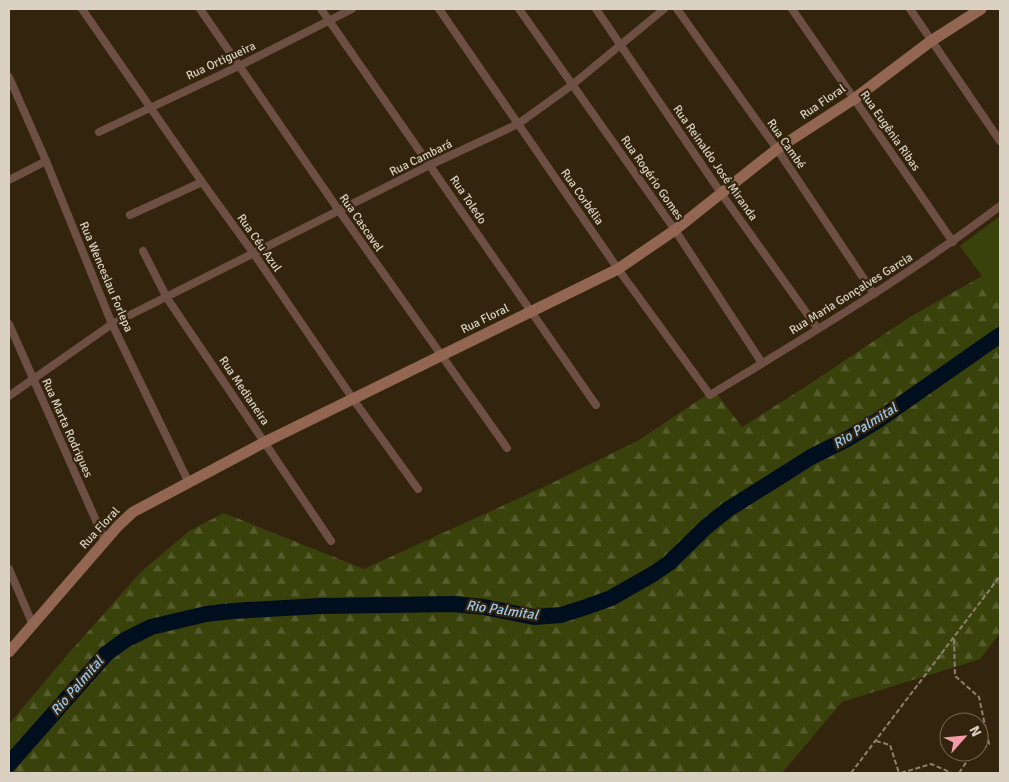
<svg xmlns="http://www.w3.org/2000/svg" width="1009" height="782" viewBox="0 0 1009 782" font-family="Signika,sans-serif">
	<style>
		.forest { fill: url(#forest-firs) }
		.pitch { fill: #3a420b }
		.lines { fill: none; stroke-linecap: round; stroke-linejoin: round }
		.river { stroke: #000e1d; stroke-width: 16 }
		.path { stroke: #8d816f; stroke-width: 2; stroke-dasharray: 5 2.5; stroke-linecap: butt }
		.street { stroke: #6d5043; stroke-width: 8 }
		.secondary { stroke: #936652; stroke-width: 11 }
		.labels { text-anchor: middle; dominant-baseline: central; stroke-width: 4.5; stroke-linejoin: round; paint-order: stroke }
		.street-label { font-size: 12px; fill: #dad1c3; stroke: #33240d }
		.water-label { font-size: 14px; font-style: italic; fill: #9ac9f1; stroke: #33240d }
	</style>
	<defs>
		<pattern id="forest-firs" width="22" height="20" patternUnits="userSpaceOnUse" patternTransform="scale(1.25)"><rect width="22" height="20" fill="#3a420b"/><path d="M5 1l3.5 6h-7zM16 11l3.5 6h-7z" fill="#565c2d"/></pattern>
	</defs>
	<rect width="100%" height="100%" fill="#33240d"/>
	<polygon class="forest" points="982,276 1000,299 1000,633 980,659 842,702 782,773 9,773 9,724 69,653 141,572 189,531 224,513 364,569 548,485 639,440 714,390 742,427 802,389 910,317"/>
	<polygon class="pitch" points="1000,216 1000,301 960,246"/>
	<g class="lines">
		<polyline class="river" points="9,764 106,654 125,640 151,627 206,614 232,611 320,606 454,604 484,607 534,617 561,615 586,607 611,598 653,574 669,563 706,527 727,510 811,457 849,438 877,421 1000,335"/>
		<g class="path">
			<polyline points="954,639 955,676 979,697 989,744 979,752"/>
			<polyline points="876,741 890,745 899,773"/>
			<polyline points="851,773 1000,576"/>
			<polyline points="901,773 931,764 952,773"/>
			<polyline points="959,773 967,761 979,752"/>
		</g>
		<g class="street">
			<polyline points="82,9 202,182 254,254 353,399 418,489"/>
			<polyline points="200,9 340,212 507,448"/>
			<polyline points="321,9 596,405"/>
			<path d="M 439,9 L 618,269 L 710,395 C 809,335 908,276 1000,206"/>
			<polyline points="519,9 675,230 762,363"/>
			<polyline points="596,9 721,193 818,329"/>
			<polyline points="677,9 777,149 874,294"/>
			<polyline points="792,9 953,242"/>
			<polyline points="910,9 1000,141"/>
			<polyline points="9,77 46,161 112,324 189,483"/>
			<polyline points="99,132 239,66 352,9"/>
			<polyline points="9,180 46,161"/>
			<polyline points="130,215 202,182"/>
			<polyline points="143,251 167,298 331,541"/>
			<polyline points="9,324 105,541"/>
			<polyline points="9,396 112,324 430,165 518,124 572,85 664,9"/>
			<polyline points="9,569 33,625"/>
		</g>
		<polyline class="secondary" points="9,652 118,526 133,512 265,442 618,269 675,230 777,149 854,99 931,41 981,9"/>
	</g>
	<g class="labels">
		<g class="street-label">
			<text transform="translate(221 61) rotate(-25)">Rua Ortigueira</text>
			<text transform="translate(823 102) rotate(-34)">Rua Floral</text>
			<text transform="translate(890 131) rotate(55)">Rua Eugênia Ribas</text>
			<text transform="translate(786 144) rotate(55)">Rua Cambé</text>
			<text transform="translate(421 158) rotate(-26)">Rua Cambará</text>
			<text transform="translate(715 163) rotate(55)">Rua Reinaldo José Miranda</text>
			<text transform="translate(652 178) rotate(55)">Rua Rogério Gomes</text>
			<text transform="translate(582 197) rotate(55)">Rua Corbélia</text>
			<text transform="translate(468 200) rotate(56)">Rua Toledo</text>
			<text transform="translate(361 223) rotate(55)">Rua Cascavel</text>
			<text transform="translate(259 243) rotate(55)">Rua Céu Azul</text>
			<text transform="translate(106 277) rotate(67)">Rua Wenceslau Forlepa</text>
			<text transform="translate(851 294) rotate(-32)">Rua Maria Gonçalves Garcia</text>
			<text transform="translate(485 319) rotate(-26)">Rua Floral</text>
			<text transform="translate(244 391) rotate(56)">Rua Medianeira</text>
			<text transform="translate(67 428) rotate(66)">Rua Marta Rodrigues</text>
			<text transform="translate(100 528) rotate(-47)">Rua Floral</text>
		</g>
		<g class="water-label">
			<text transform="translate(865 426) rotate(-32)">Rio Palmital</text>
			<text transform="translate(502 610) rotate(8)">Rio Palmital</text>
			<text transform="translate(77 686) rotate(-49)">Rio Palmital</text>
		</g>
	</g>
	<rect width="1009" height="782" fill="none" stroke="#dad1c3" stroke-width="20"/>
	<g transform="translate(964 737) rotate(63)"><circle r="24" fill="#33240d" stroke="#766956"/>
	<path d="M0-4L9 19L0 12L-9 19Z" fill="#f39aa8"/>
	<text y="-8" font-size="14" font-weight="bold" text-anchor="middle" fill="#dad1c3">N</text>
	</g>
</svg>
